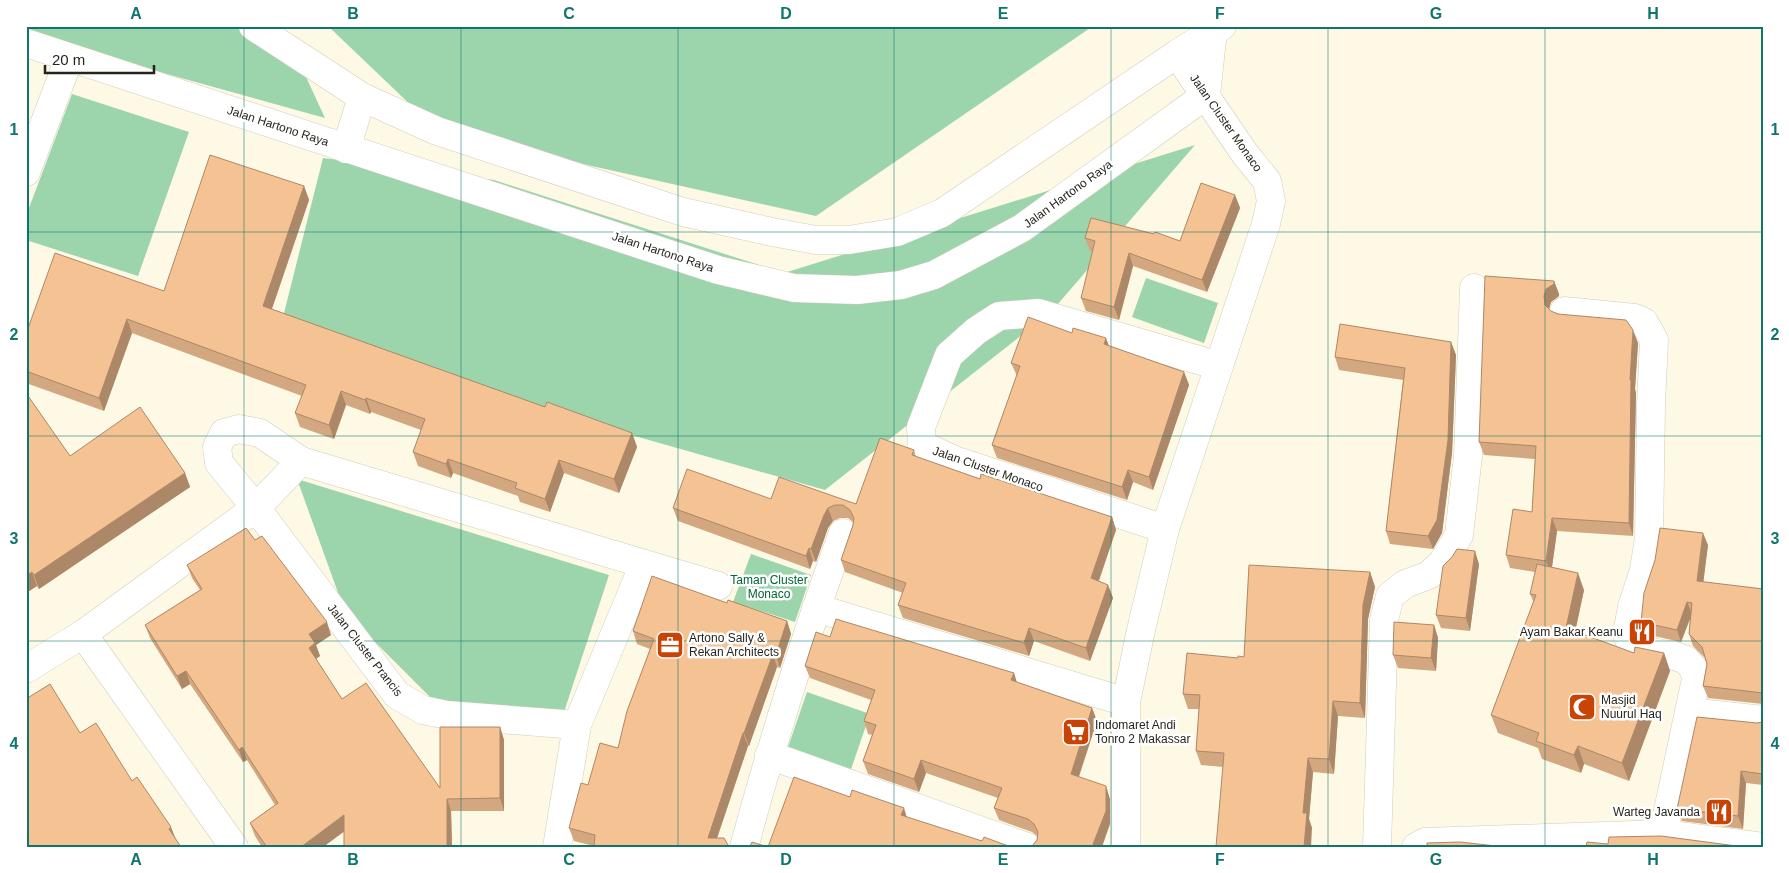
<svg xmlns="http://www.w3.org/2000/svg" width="1789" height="873" viewBox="0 0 1789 873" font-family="Arial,sans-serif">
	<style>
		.green { fill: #9cd5ac }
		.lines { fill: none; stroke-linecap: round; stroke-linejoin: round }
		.minor-casing { stroke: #d1cdba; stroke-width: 29 }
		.tertiary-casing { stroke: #d1cdba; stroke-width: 29 }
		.minor { stroke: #fff; stroke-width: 28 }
		.tertiary { stroke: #fff; stroke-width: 28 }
		.wall { fill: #d3a77f }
		.shaded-wall { fill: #ac8868 }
		.building { fill: #f5c294; stroke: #ac8868 }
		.grid { fill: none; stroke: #0f766e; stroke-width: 1; stroke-opacity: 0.55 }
		.labels { text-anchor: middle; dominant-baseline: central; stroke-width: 5; stroke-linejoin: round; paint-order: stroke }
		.street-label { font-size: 12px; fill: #26251d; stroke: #fff }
		.park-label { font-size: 12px; fill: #006433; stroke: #fff }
		.poi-label { font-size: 12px; fill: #26251d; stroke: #fff; text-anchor: start }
		.neatline { fill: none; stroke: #0f766e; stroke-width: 2 }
		.grid-label { font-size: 16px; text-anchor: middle; font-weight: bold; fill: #0f766e }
	</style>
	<rect width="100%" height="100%" fill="#fef9e5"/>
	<g class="green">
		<polygon points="26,26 266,26 288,38 325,118 33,37 26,34"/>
		<polygon points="328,26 1093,26 816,216 439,132"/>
		<polygon points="72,94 189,132 138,276 26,240 26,216"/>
		<polygon points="1195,145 1051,312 825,490 455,385 282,321 323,158 494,180 784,273"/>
		<polygon points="1146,278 1218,303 1204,343 1132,317"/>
		<polygon points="297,479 609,575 564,712 433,700 345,612"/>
		<polygon points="751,554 811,575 795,622 733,602"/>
		<polygon points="807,692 870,714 849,775 786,753"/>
	</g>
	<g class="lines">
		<g class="minor-casing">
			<g id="minor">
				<polyline points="26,172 69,59"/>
				<polyline points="1564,311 1635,318 1644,322 1654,340 1651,405 1649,538 1644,570 1632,607 1627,634 1630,642 1638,648 1657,653 1672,655 1686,660 1694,669 1696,679 1663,834"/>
				<polyline points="1165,529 954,460 922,445 921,427 949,355 976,331 999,316 1038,313 1219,366"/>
				<polyline points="816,608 1126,702"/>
				<polyline points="83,634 234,847"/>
				<polyline points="26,669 83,634 256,508 301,461"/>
				<polyline points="1689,712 1763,720"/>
				<polyline points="577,725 447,715 423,710 397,695 256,508 219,463 217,447 224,433 239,429 260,433 301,461 718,586"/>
				<polyline points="769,755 1027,847"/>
				<polyline points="557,847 577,725 644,564"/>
				<path d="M 744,847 C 773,741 805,636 843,533"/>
				<polyline points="1126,847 1126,702 1141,630 1165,529 1266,224 1271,201 1267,181 1245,154 1177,54"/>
				<polyline points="1377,847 1384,620 1390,596 1405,584 1429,575 1443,562 1459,535 1468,456 1474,288"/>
			</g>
		</g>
		<g class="tertiary-casing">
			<g id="tertiary">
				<polyline points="253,26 362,97 437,131 683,212 772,232 816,240 849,240 897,232 942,213 1177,54 1222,26"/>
				<polyline points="26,43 718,270 794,288 857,290 901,285 934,275 1022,228 1206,95 1213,30"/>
				<polyline points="346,149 362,97"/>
				<polyline points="1416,847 1425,842 1663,834 1763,847"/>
			</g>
		</g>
		<use href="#minor" class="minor"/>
		<use href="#tertiary" class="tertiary"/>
	</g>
	<g class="wall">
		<polygon points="304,186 309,200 272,309 545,407 632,433 637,447 619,493 564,473 550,512 520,502 518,496 453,473 451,478 418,466 413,452 421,430 371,412 370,414 346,405 334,439 300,427 295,413 302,396 132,333 104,411 26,383 26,334 164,291"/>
		<polygon points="1235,195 1240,208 1207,292 1133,266 1119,320 1086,311 1081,298 1093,252 1090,251 1085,238 1180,241"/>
		<polygon points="1554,281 1559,294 1559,296 1551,302 1549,309 1551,311 1638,343 1635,389 1636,393 1633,536 1557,531 1552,567 1584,590 1575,632 1634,653 1664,653 1670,671 1629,781 1584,764 1581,773 1542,759 1538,748 1498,733 1491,715 1534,603 1530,594 1535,572 1510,568 1506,555 1532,512 1535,459 1484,455 1479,442"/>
		<polygon points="1451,342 1456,355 1452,453 1442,533 1433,549 1390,544 1386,531 1403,380 1339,370 1335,357"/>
		<polygon points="1109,346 1184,372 1189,385 1153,490 1133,482 1127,500 997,458 992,445 1017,376 1011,363"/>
		<polygon points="914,450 916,457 980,479 1112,517 1116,530 1099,581 1108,585 1113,598 1090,661 1034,641 1029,656 903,618 898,605 903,593 845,572 841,560 853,525 853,522 848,518 840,518 833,521 828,528 816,562 813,561 810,569 678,521 673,508 771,499 856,504"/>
		<polygon points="70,456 185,473 190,487 39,589 37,586 26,593"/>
		<polygon points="255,540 331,635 316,645 320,656 316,659 342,699 440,788 500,727 504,740 504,811 451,811 452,847 344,847 344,831 323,847 262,847 255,836 250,823 275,805 247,760 243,762 190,684 182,689 150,638 145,625 200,590 192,578 187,565"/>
		<polygon points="1708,545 1703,582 1763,589 1763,704 1708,698 1703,686 1707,664 1705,658 1693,646 1689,634 1690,618 1681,642 1645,634 1641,622 1655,560"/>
		<polygon points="1479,564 1470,631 1441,628 1436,615"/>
		<polygon points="1370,572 1375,587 1368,619 1365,718 1338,716 1334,774 1313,772 1309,819 1312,828 1223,767 1201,765 1196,751 1199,709 1188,709 1183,694 1238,658 1244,657"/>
		<polygon points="727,603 787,621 791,634 780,668 777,667 749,746 748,746 717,838 594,846 574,841 569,828 588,785 618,748 650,649 637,644 633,631"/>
		<polygon points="1434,625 1438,638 1436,671 1398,668 1393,655"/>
		<polygon points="830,637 1017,682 1092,708 1097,721 1079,777 1110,799 1110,824 1032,846 1037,840 1037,836 1032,832 999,820 994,808 998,798 926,773 919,792 868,774 863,761 872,735 868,734 864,721 871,700 810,678 805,666"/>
		<polygon points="1763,722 1763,785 1746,783 1743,829 1682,821 1677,809 1757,723"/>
	</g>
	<g class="shaded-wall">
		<polygon points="304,186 309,200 268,320 263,306"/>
		<polygon points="1235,195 1240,208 1207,292 1202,280"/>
		<polygon points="1129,253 1133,266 1119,320 1114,307"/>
		<polygon points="1554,281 1559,294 1559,296 1551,302 1549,309 1545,305 1544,296 1546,289"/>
		<polygon points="127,319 132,333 104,411 99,398"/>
		<polygon points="1633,330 1638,343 1635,389 1636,393 1633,536 1629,523 1630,380"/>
		<polygon points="1106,338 1111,351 1104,344"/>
		<polygon points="1451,342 1456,355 1452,453 1442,533 1433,549 1428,536"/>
		<polygon points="1184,372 1189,385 1153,490 1149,477"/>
		<polygon points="341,391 346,405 334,439 329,425"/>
		<polygon points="366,398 371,412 370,414 365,400"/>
		<polygon points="632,433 637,447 619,493 614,479"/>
		<polygon points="448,459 453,473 451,478 446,464"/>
		<polygon points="559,460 564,473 550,512 545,499"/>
		<polygon points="1128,470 1133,482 1127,500 1122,487"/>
		<polygon points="185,473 190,487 39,589 34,575"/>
		<polygon points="828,508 833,521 828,528 816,562 811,549 824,515"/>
		<polygon points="1112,517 1116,530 1095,591 1091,578"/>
		<polygon points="1552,518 1557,531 1551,574 1546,561"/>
		<polygon points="1703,533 1708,545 1702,593 1697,581"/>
		<polygon points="809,548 813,561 810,569 806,556"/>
		<polygon points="1475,551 1479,564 1470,631 1466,618"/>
		<polygon points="32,572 37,586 26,593 26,576"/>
		<polygon points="1370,572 1375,587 1368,619 1365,718 1360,703 1363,605"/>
		<polygon points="1578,573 1584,590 1572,646 1566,628"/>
		<polygon points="1108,585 1113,598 1090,661 1086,648"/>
		<polygon points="1687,602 1692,614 1681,642 1677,630"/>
		<polygon points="787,621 791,634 780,668 776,655"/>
		<polygon points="327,622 331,635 316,645 320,656 314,660 309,648 309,634"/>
		<polygon points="1434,625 1438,638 1436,671 1431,658"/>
		<polygon points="1029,628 1034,641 1029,656 1024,643"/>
		<polygon points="1664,653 1670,671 1629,781 1622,763"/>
		<polygon points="773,654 777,667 749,746 744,733"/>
		<polygon points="186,671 190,684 182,689 177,676"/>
		<polygon points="1014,673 1018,686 1011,680"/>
		<polygon points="1333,701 1338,716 1334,774 1329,759"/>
		<polygon points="1092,708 1097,721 1075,787 1071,774"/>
		<polygon points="500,727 504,740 504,811 500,798"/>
		<polygon points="743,733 748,746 714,847 708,838"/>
		<polygon points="1578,746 1584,764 1581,773 1574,755"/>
		<polygon points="242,747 247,760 243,762 239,750"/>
		<polygon points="1308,758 1313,772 1309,819 1312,828 1311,847 1304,847 1303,813"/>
		<polygon points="921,760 926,773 919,792 914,779"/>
		<polygon points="1741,771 1746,783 1743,829 1738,816"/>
		<polygon points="1106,786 1110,799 1110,824 1102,847 1092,847"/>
		<polygon points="447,799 451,811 452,847 447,847"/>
		<polygon points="904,808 908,821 901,815"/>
		<polygon points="344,815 349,828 323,847 301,847"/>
		<polygon points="171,827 176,840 169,829"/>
	</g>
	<g class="building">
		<polygon points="210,155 304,186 263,306 545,407 547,402 632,433 614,479 559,460 545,499 515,488 517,483 448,459 446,464 413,452 425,419 366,398 365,400 341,391 329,425 295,413 306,385 127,319 99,398 26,371 26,334 55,253 164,291"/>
		<polygon points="1201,183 1235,195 1202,280 1129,253 1114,307 1081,298 1095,241 1085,238 1091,218 1154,234 1155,232 1180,241"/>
		<polygon points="1485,276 1554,281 1554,284 1546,289 1544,296 1545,305 1551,311 1558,314 1626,320 1633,330 1630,380 1631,380 1629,523 1552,518 1546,561 1506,555 1513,509 1532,512 1536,446 1479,442"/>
		<polygon points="1028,317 1072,333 1073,328 1106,338 1104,344 1184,372 1149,477 1128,470 1122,487 992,445 1020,366 1011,363"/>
		<polygon points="1340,324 1451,342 1448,440 1437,520 1428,536 1386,531 1405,368 1335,357"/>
		<polygon points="26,393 70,456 140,407 185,473 34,575 32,572 26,576"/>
		<polygon points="880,438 914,450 912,455 980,479 981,474 1112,517 1091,578 1108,585 1086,648 1029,628 1024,643 898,605 906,583 841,560 853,525 854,518 850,510 843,505 835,505 828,508 824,515 811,549 809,548 806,556 673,508 687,469 771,499 779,477 856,504"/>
		<polygon points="246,528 255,540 262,536 327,622 309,634 315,643 309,648 342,699 366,683 440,788 440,727 500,727 500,798 447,799 447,847 344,847 344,815 301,847 267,847 250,823 278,803 242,747 239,750 186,671 177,676 145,625 202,589 187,565"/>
		<polygon points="1660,528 1703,533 1697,581 1763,589 1763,693 1703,686 1707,664 1702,647 1689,634 1692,603 1687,602 1677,630 1641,622 1644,593 1655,560"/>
		<polygon points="1457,549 1475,551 1466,618 1436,615 1443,566 1452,557"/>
		<polygon points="1537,564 1578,573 1566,628 1634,653 1635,647 1664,653 1622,763 1578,746 1574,755 1536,741 1539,733 1491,715 1536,595 1530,594"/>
		<polygon points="1249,565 1370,572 1363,605 1360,703 1333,701 1329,759 1308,758 1303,813 1307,813 1304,847 1216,847 1224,753 1196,751 1200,695 1183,694 1187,653 1238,658 1238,656 1244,657"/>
		<polygon points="652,576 727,603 728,600 787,621 776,655 773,654 744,733 743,733 708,838 724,838 728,845 731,847 594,847 595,835 569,828 581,783 588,785 600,743 618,748 627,711 654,639 633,631"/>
		<polygon points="836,619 1014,673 1011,680 1092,708 1071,774 1106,786 1106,811 1092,847 1031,847 1037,840 1038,832 1034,824 1028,819 994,808 1002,788 921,760 914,779 863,761 876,725 864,721 875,690 805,666 816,632 830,637"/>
		<polygon points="1394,622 1434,625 1431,658 1393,655"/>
		<polygon points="50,684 80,733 96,723 132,781 137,777 171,827 169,829 181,847 26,847 26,699"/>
		<polygon points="1697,717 1757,723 1763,722 1763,774 1741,771 1738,816 1677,809"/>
		<polygon points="794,777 850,797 852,790 904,808 901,815 982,841 984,837 1011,847 768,847"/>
		<polygon points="1661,836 1744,847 1586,847 1587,842 1608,844 1609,837"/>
		<polygon points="752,842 768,847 748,847 750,846"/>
		<polygon points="1460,842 1505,847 1427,847 1427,843"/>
	</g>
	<path class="grid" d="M 244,26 L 244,847M 461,26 L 461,847M 678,26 L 678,847M 894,26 L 894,847M 1111,26 L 1111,847M 1328,26 L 1328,847M 1545,26 L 1545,847M 26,232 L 1763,232M 26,436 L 1763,436M 26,641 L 1763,641"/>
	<defs>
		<g id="restaurant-square" transform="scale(1.4375)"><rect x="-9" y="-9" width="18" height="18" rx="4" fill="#c94304" stroke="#fff"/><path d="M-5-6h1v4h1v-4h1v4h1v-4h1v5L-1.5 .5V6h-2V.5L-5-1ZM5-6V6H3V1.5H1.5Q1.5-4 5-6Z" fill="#fff"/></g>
		<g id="office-square" transform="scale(1.4375)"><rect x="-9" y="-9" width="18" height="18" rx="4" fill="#c94304" stroke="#fff"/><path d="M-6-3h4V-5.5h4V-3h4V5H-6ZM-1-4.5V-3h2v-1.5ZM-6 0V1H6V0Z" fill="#fff"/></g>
		<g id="mosque-square" transform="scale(1.4375)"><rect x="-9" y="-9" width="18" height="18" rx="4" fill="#c94304" stroke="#fff"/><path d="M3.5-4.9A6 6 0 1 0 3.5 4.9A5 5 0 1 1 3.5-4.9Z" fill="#fff"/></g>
		<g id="supermarket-square" transform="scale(1.4375)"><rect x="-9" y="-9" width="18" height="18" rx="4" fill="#c94304" stroke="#fff"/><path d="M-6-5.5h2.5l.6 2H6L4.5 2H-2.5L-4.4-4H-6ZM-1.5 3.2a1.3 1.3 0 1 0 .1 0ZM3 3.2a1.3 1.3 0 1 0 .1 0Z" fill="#fff"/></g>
	</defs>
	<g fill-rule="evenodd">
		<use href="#restaurant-square" x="1642" y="632"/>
		<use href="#office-square" x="670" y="645"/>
		<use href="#mosque-square" x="1582" y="707"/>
		<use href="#supermarket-square" x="1076" y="732"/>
		<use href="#restaurant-square" x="1719" y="812"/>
	</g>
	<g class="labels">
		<g class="street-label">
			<text transform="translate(1226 123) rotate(55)">Jalan Cluster Monaco</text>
			<text transform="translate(278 126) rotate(18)">Jalan Hartono Raya</text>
			<text transform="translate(1068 194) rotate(-36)">Jalan Hartono Raya</text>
			<text transform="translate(663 252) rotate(18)">Jalan Hartono Raya</text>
			<text transform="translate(988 469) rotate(19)">Jalan Cluster Monaco</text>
			<text transform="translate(365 650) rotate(52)">Jalan Cluster Prancis</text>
		</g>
		<g class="park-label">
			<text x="769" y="580">Taman Cluster<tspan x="769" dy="14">Monaco</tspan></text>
		</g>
		<g class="poi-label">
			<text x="1623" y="632" text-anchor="end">Ayam Bakar Keanu</text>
			<text x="689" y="638">Artono Sally &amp;<tspan x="689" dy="14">Rekan Architects</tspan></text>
			<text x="1601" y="700">Masjid<tspan x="1601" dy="14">Nuurul Haq</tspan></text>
			<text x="1095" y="725">Indomaret Andi<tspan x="1095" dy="14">Tonro 2 Makassar</tspan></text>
			<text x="1700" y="812" text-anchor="end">Warteg Javanda</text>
		</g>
	</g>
	<rect width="1789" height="873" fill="none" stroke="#ffffff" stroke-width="55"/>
	<path d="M45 65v8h109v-8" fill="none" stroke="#26251d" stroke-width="2.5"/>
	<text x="52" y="65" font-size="15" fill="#26251d" stroke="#ffffff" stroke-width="4" paint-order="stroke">20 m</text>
	<rect x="28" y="28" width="1734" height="818" class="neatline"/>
	<g class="grid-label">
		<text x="136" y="19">A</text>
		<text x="353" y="19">B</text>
		<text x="569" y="19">C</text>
		<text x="786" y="19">D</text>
		<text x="1003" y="19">E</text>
		<text x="1220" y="19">F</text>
		<text x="1436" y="19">G</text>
		<text x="1653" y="19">H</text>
		<text x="14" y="135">1</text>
		<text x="1775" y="135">1</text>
		<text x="14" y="340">2</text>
		<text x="1775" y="340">2</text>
		<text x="14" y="544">3</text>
		<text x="1775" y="544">3</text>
		<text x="14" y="749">4</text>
		<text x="1775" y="749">4</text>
		<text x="136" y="865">A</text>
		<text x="353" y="865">B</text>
		<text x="569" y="865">C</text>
		<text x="786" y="865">D</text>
		<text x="1003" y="865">E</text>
		<text x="1220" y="865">F</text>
		<text x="1436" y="865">G</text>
		<text x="1653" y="865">H</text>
	</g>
</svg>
